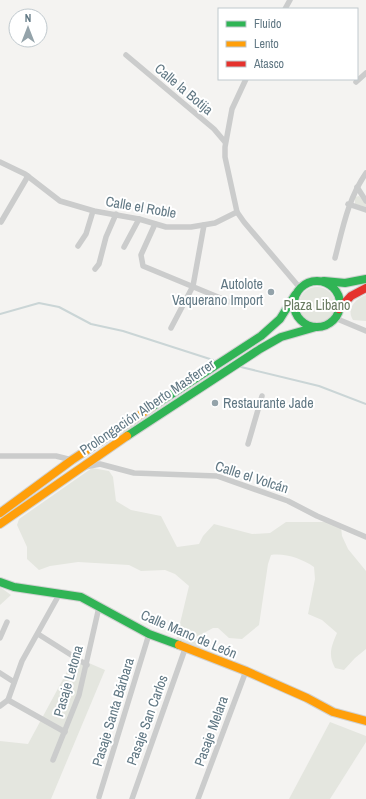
<svg xmlns="http://www.w3.org/2000/svg" width="366" height="799" viewBox="0 0 366 799" font-family="'Archivo Narrow',sans-serif">
	<style>
		.green { fill: #e4e6df }
		.lines { fill: none; stroke-linecap: round; stroke-linejoin: round }
		.stream { stroke: #cad5d6; stroke-width: 2 }
		.fast-casing { stroke: #d0d1d1; stroke-width: 10 }
		.slow-casing { stroke: #d0d1d1; stroke-width: 10 }
		.jam-casing { stroke: #d0d1d1; stroke-width: 10 }
		.street { stroke: #cbcccc; stroke-width: 5.5 }
		.fast { stroke: #30b455; stroke-width: 8 }
		.slow { stroke: #ff9f0a; stroke-width: 8 }
		.jam { stroke: #e5322d; stroke-width: 8 }
		.poi-dot { fill: #94a3aa; stroke: #fff; stroke-width: 1.5 }
		.labels { text-anchor: middle; dominant-baseline: central; stroke-width: 4; stroke-linejoin: round; paint-order: stroke }
		.street-label { font-size: 14px; fill: #617884; stroke: #fff }
		.poi-label { font-size: 14px; fill: #617884; stroke: #fff; text-anchor: end }
		.park-label { font-size: 14px; fill: #687a60; stroke: #fff }
	</style>
	<rect width="100%" height="100%" fill="#f4f3f1"/>
	<g class="green">
		<polygon points="359,196 366,204 366,207 355,204 355,197"/>
		<circle cx="317" cy="305" r="18"/>
		<path d="M 366,295 L 366,321 L 353,320 C 346,309 355,299 366,295 Z"/>
		<path d="M 92,468 L 109,471 L 113,477 L 116,501 L 131,510 L 161,516 L 177,547 L 199,544 L 203,536 L 214,524 L 252,534 L 270,533 L 286,522 L 329,522 L 341,527 L 342,536 L 348,549 L 366,571 L 366,649 L 355,658 L 344,670 L 335,668 C 328,655 331,647 337,633 L 322,620 L 308,614 L 315,579 L 314,567 C 302,559 286,553 271,555 L 268,564 L 259,625 L 242,639 L 229,638 L 218,628 L 213,628 L 204,633 L 200,650 L 176,640 L 189,586 L 175,574 L 165,570 L 141,571 L 129,565 L 78,562 L 50,566 L 39,570 L 27,559 L 27,547 L 17,525 L 19,519 Z"/>
		<polygon points="0,587 11,595 0,605"/>
		<polygon points="75,657 105,670 51,799 0,799 0,741 28,744"/>
		<polygon points="330,722 366,736 366,742 330,799 289,799"/>
	</g>
	<g class="lines">
		<g class="stream">
			<polyline points="0,314 39,303 59,307 91,324 123,331 213,360"/>
			<polyline points="241,367 319,386 366,404"/>
		</g>
		<g class="fast-casing">
			<g id="fast">
				<polyline points="324,281 345,283 366,279"/>
				<circle cx="317" cy="304" r="23"/>
				<polyline points="152,407 261,336 280,319 295,295"/>
				<polyline points="127,436 260,349 281,337 316,327"/>
				<polyline points="0,582 14,587 81,597 149,634 179,645"/>
			</g>
		</g>
		<g class="slow-casing">
			<g id="slow">
				<polyline points="0,513 72,460 152,407"/>
				<polyline points="0,524 127,436"/>
				<polyline points="179,645 246,671 307,698 333,712 366,721"/>
			</g>
		</g>
		<g class="jam-casing">
			<polyline id="jam" points="339,309 351,296 366,288"/>
		</g>
		<g class="street">
			<polyline points="285,9 290,0"/>
			<polyline points="126,55 214,129 225,142"/>
			<polyline points="246,79 232,109 225,147 225,157 237,212 244,222 300,288"/>
			<polyline points="356,82 366,73"/>
			<polyline points="0,162 25,174 60,201 94,211 139,219 166,227 191,227 215,223 237,212"/>
			<polyline points="357,187 366,201"/>
			<polyline points="348,204 366,210"/>
			<polyline points="1,222 28,176"/>
			<polyline points="155,224 141,255 143,266 230,302"/>
			<polyline points="78,246 86,234 93,211"/>
			<polyline points="124,247 139,219"/>
			<path d="M 335,258 C 343,227 348,199 366,173"/>
			<polyline points="95,269 99,264 106,237 116,214"/>
			<polyline points="335,318 366,331"/>
			<polyline points="171,328 193,286 204,225"/>
			<polyline points="248,444 262,396"/>
			<polyline points="0,456 56,456 72,460"/>
			<polyline points="85,467 100,464 134,473 217,476 288,501 317,516 366,537"/>
			<polyline points="38,634 87,665"/>
			<polyline points="0,638 7,622"/>
			<polyline points="0,673 14,682"/>
			<polyline points="8,700 65,732"/>
			<polyline points="0,706 8,700 22,661 60,593"/>
			<polyline points="53,760 79,695 99,607"/>
			<polyline points="99,797 149,634"/>
			<polyline points="132,799 185,649"/>
			<polyline points="198,799 246,671"/>
		</g>
		<use href="#fast" class="fast"/>
		<use href="#slow" class="slow"/>
		<use href="#jam" class="jam"/>
	</g>
	<g class="poi-dot">
		<circle cx="271" cy="292" r="4"/>
		<circle cx="215" cy="403" r="4"/>
	</g>
	<g class="labels">
		<g class="street-label">
			<text transform="translate(184 89) rotate(40)">Calle la Botija</text>
			<text transform="translate(141 207) rotate(10)">Calle el Roble</text>
			<text transform="translate(147 407) rotate(-34)">Prolongación Alberto Masferrer</text>
			<text transform="translate(252 477) rotate(18)">Calle el Volcán</text>
			<text transform="translate(189 634) rotate(23)">Calle Mano de León</text>
			<text transform="translate(68 681) rotate(-74)">Pasaje Letona</text>
			<text transform="translate(113 712) rotate(-73)">Pasaje Santa Bárbara</text>
			<text transform="translate(147 720) rotate(-70)">Pasaje San Carlos</text>
			<text transform="translate(211 731) rotate(-70)">Pasaje Melara</text>
		</g>
		<g class="poi-label">
			<text x="263" y="284">Autolote<tspan x="263" dy="16">Vaquerano Import</tspan></text>
			<text x="223" y="403" text-anchor="start">Restaurante Jade</text>
		</g>
		<g class="park-label">
			<text x="317" y="305">Plaza Libano</text>
		</g>
	</g>
	<rect x="218" y="8" width="140" height="72" fill="#ffffff" stroke="#c0c9ce"/>
	<rect x="226" y="21" width="20" height="6" fill="#30b455" stroke="#c0c9ce"/>
	<text x="254" y="28" font-size="12" fill="#617884">Fluido</text>
	<rect x="226" y="41" width="20" height="6" fill="#ff9f0a" stroke="#c0c9ce"/>
	<text x="254" y="48" font-size="12" fill="#617884">Lento</text>
	<rect x="226" y="61" width="20" height="6" fill="#e5322d" stroke="#c0c9ce"/>
	<text x="254" y="68" font-size="12" fill="#617884">Atasco</text>
	<g transform="translate(28 28)"><circle r="19" fill="#ffffff" stroke="#c0c9ce"/>
	<path d="M0-3L7 15L0 10L-7 15Z" fill="#94a3aa"/>
	<text y="-6" font-size="11" font-weight="bold" text-anchor="middle" fill="#617884">N</text>
	</g>
</svg>
